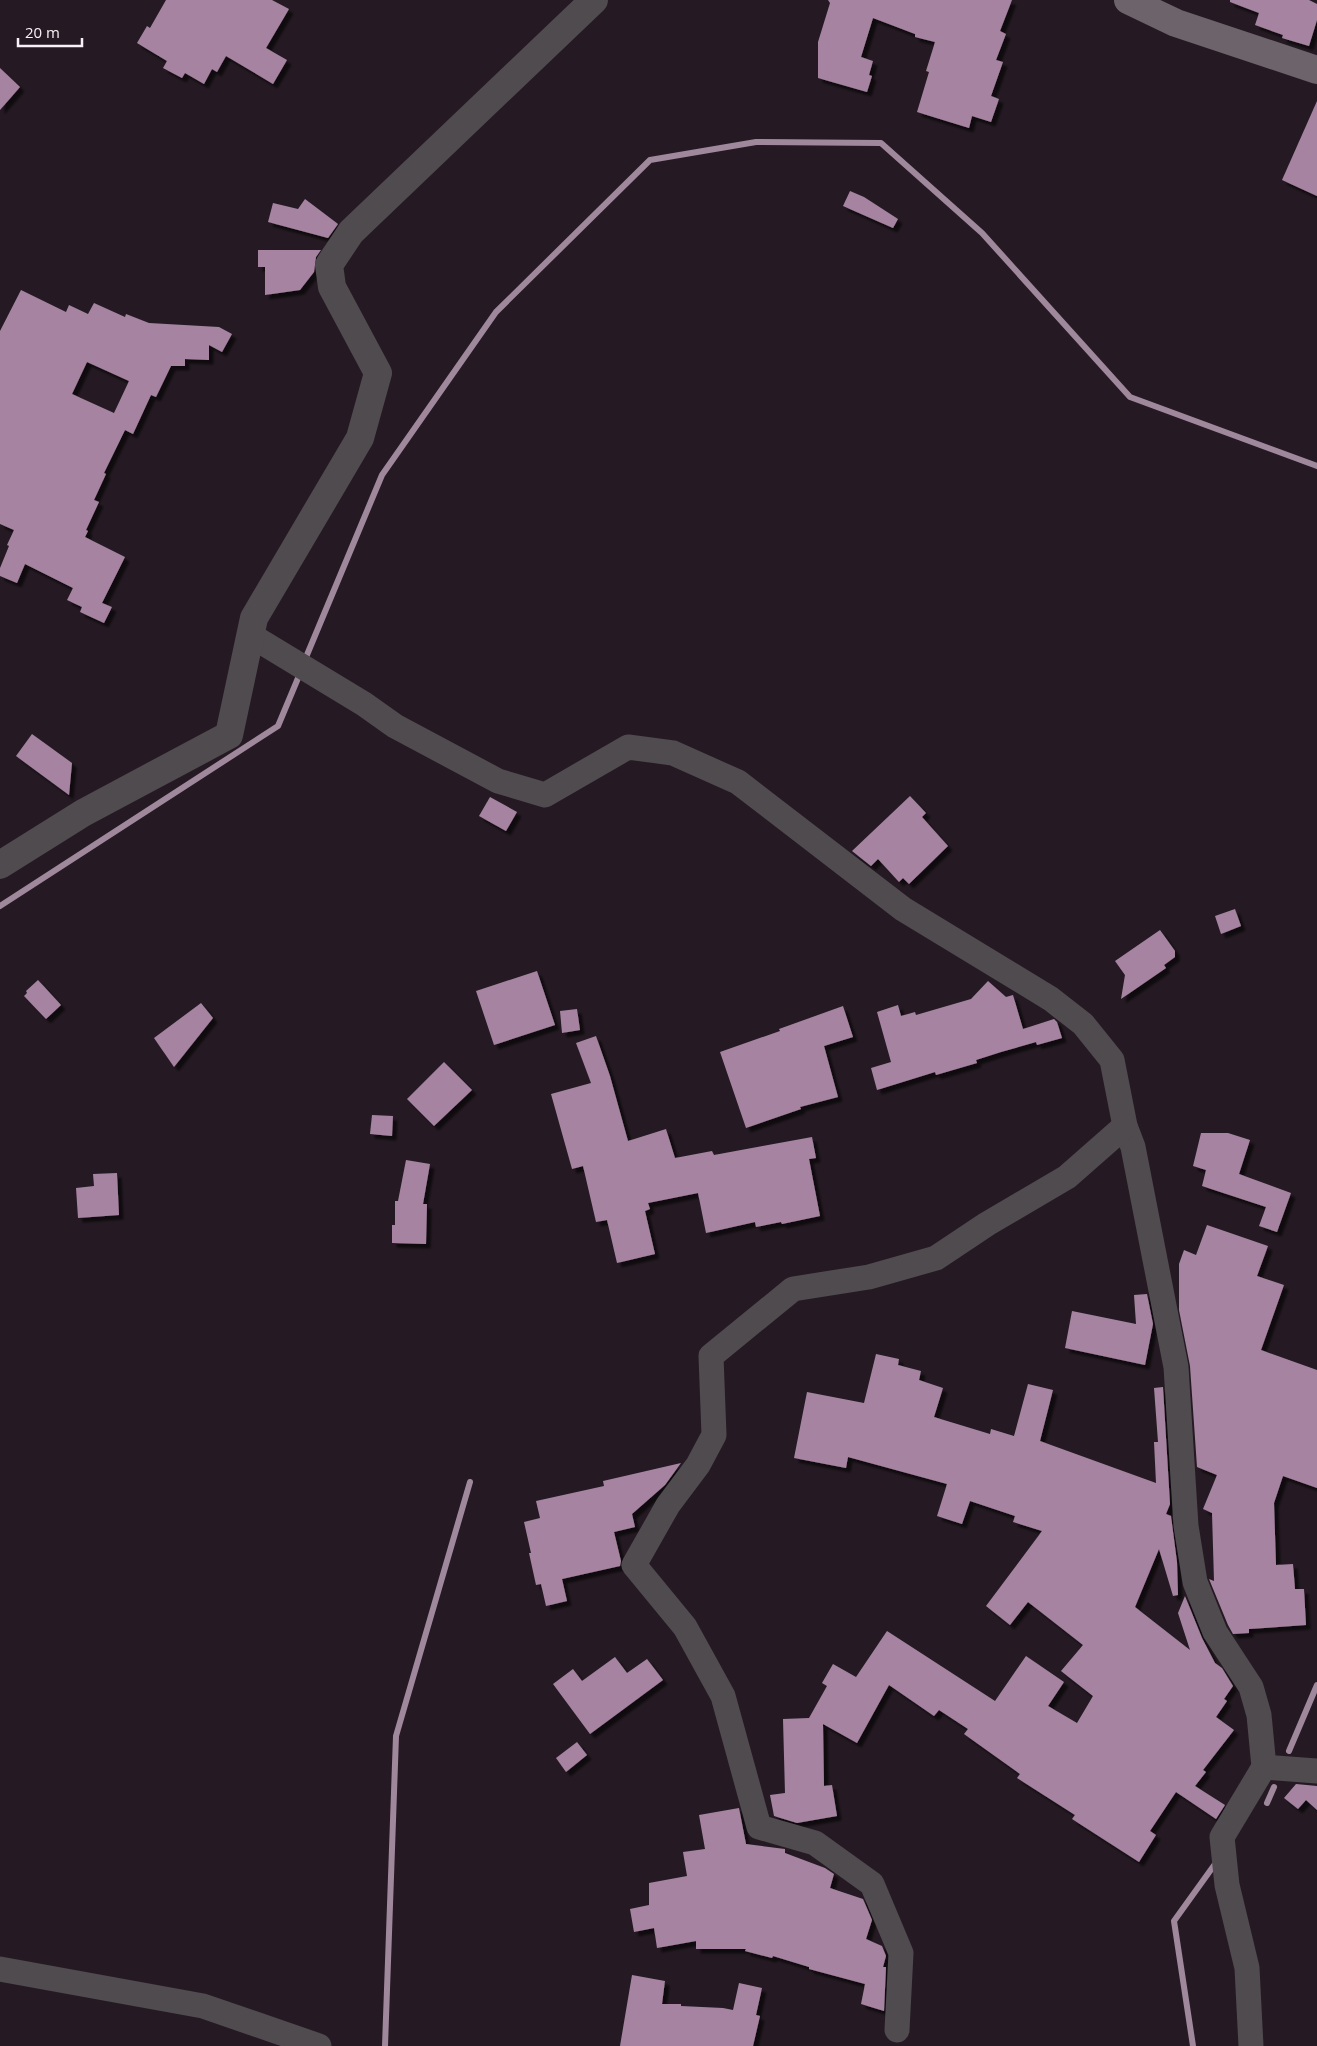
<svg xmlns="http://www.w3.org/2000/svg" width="1317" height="2046" viewBox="0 0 1317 2046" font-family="'Open Sans',sans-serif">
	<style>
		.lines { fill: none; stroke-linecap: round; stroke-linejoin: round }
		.stream { stroke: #a0889c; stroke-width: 6 }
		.building { fill: #a684a1; fill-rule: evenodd; filter: url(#shadow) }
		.minor { stroke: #504b4f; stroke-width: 25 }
		.tertiary { stroke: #504b4f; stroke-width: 28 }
		.secondary { stroke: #6d646b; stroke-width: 28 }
	</style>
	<defs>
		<filter id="shadow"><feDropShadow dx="4.5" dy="4.5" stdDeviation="1" flood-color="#0009"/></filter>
	</defs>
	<rect width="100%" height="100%" fill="#251a23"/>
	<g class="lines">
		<g class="stream">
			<polyline points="304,662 382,475 496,312 650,160 756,142 881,143 982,233 1130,397 1317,466"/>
			<polyline points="0,906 278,726 301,671"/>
			<polyline points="1289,1751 1317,1685"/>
			<polyline points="1267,1803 1274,1787"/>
			<polyline points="385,2046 396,1736 470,1482"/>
			<polyline points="1193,2046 1174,1921 1215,1864"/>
		</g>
	</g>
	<g class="building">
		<polygon points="166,0 272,0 289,9 266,48 287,60 273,84 226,56 217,72 212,69 204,84 185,73 182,78 163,68 167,61 137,43 147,26 150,28"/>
		<polygon points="828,0 1012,0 1000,31 1006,34 996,60 1003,62 991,96 999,99 991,122 972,116 969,128 917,112 929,72 926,71 935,42 915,37 915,34 873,18 861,57 873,61 869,75 872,76 867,92 818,78 818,42 830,3"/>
		<polygon points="1230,0 1309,0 1317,4 1317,20 1309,46 1282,38 1283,35 1255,25 1259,13 1230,2"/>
		<polygon points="0,68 20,87 0,110"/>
		<polygon points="1317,101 1317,196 1282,180"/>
		<polygon points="850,191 864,197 898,219 893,228 843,206"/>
		<polygon points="305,199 338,224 328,238 268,222 273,203 298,209"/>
		<polygon points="258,250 321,250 316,257 314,272 300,290 265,295 265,267 258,267"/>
		<path d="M 21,290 L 66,312 L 69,305 L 88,314 L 94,303 L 125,317 L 126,314 L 149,323 L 219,327 L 232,334 L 222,352 L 209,345 L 209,360 L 185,359 L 185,366 L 171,366 L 156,397 L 151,395 L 133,434 L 125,430 L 104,473 L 106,474 L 94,500 L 99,502 L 86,530 L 88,531 L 85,537 L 125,557 L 102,603 L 112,607 L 104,623 L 80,612 L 82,607 L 67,600 L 73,588 L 25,564 L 17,583 L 0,576 L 0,568 L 9,546 L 7,545 L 14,530 L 0,524 L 0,331 ZM 87,362 L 129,381 L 114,413 L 72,394 Z"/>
		<polygon points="32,734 72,763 69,795 16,756"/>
		<polygon points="910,796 926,813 922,817 948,846 909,884 903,878 899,882 878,859 871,866 852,851"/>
		<polygon points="490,797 517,812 506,831 479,816"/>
		<polygon points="1235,909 1241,926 1221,934 1215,916"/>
		<polygon points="1160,930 1175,951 1175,957 1164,965 1166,968 1121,999 1125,975 1115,961"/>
		<polygon points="537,971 555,1025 494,1045 476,991"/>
		<polygon points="38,980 61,1005 46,1019 24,996 27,993 26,991"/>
		<polygon points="988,981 1006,997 1013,995 1023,1029 1054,1019 1057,1022 1062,1038 1037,1045 1036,1042 1001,1052 976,1060 977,1063 936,1075 935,1072 877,1090 871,1068 891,1062 877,1012 898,1005 901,1016 915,1012 916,1015 971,999"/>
		<polygon points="201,1003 213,1018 174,1067 154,1038"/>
		<polygon points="843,1006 853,1037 824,1046 838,1097 800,1107 801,1109 746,1128 720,1052 780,1031 779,1029"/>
		<polygon points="577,1009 580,1030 562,1033 560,1011"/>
		<polygon points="596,1036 610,1076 628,1141 666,1129 675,1158 712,1151 714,1155 812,1137 816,1158 809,1159 820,1216 782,1224 781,1222 756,1227 755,1222 706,1233 698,1193 648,1203 650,1209 645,1211 655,1254 617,1263 607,1220 596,1222 583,1166 572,1169 551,1094 591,1083 576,1043"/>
		<polygon points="444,1062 472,1090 434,1126 407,1099"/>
		<polygon points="372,1115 393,1116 392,1136 370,1134"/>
		<polygon points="1201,1133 1228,1133 1250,1140 1239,1174 1291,1193 1277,1232 1259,1226 1266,1207 1202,1186 1206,1170 1193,1166"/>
		<polygon points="406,1160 430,1164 423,1204 427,1204 426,1244 392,1243 392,1225 395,1225 395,1201 398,1201"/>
		<polygon points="117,1173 119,1215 78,1218 76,1188 94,1186 93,1174"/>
		<polygon points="1207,1225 1268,1246 1257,1276 1284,1285 1261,1350 1317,1370 1317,1488 1283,1476 1274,1503 1276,1565 1293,1564 1295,1589 1304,1589 1306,1625 1249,1629 1249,1633 1233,1634 1228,1625 1209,1579 1214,1581 1212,1513 1203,1509 1217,1475 1197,1467 1190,1366 1179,1310 1179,1264 1184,1250 1196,1255"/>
		<polygon points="1147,1294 1153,1324 1145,1365 1065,1348 1072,1311 1136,1324 1134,1295"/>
		<polygon points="876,1354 899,1359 898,1365 921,1371 919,1380 943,1388 934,1417 990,1434 991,1429 1014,1436 1028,1384 1053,1390 1040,1441 1156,1483 1154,1442 1158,1442 1154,1388 1163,1387 1170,1504 1166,1514 1171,1516 1177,1562 1178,1595 1173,1596 1159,1549 1135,1607 1190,1650 1178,1613 1185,1596 1202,1638 1215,1663 1222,1668 1233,1686 1224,1699 1227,1701 1216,1717 1234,1730 1203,1770 1206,1772 1195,1786 1225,1805 1216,1819 1176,1792 1150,1831 1156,1835 1139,1862 1072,1819 1075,1815 1017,1778 1020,1774 964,1734 968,1729 939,1710 934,1716 889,1685 857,1743 823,1724 824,1786 832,1785 837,1816 797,1823 774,1816 770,1795 785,1793 783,1719 809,1718 827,1686 822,1683 833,1664 856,1677 887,1631 995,1701 1026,1656 1064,1682 1048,1706 1077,1723 1093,1696 1061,1671 1083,1645 1028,1602 1010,1625 986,1606 1042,1531 1013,1522 1015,1516 970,1501 962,1524 937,1516 947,1484 848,1457 846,1468 794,1458 807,1392 864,1403"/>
		<polygon points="681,1463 665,1485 632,1514 635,1527 614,1532 621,1561 620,1566 562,1579 567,1601 546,1606 541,1584 536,1585 529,1553 531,1553 524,1522 540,1518 536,1501 604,1486 603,1481"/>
		<polygon points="615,1657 627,1673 647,1659 663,1680 590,1734 553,1684 573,1669 582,1681"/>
		<polygon points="577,1742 587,1755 566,1772 556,1758"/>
		<polygon points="1296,1784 1317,1786 1317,1810 1306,1800 1298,1809 1284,1798"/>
		<polygon points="739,1808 746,1844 785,1849 785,1853 825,1868 834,1874 830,1888 863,1899 872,1920 866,1939 882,1946 886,1956 883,1967 886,1967 884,2011 861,2004 865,1984 809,1969 809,1967 773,1956 772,1958 745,1951 746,1949 696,1949 696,1941 657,1948 654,1928 634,1932 630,1909 649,1905 649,1883 687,1876 683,1852 705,1849 699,1815"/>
		<polygon points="632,1975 665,1981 662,2004 681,2004 681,2006 723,2008 733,2010 739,1983 762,1988 756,2015 760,2016 753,2046 620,2046"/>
	</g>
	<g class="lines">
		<g class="minor">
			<polyline points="250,635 364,704 395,726 498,781 545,795 628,747 673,753 738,782 903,909 1051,999 1083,1024 1112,1060 1125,1126 1133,1147 1176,1367 1186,1526 1195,1582 1215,1632 1251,1687 1259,1715 1264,1767 1317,1771"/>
			<polyline points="0,1969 203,2006 319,2046"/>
			<polyline points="897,2030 901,1953 872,1884 815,1843 759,1827 723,1696 685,1627 634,1565 668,1505 698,1465 714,1435 711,1356 793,1289 869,1277 936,1258 987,1224 1067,1177 1125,1126"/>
			<polyline points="1251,2046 1247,1968 1227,1885 1222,1837 1264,1767"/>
		</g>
		<polyline class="tertiary" points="0,865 83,813 229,735 254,618 360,438 378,373 332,287 329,265 351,232 594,0"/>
		<polyline class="secondary" points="1128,0 1176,23 1317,70"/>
	</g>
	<path d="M18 38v8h64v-8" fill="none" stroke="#f8f0f6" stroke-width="2.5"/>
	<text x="25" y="38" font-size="15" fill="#f8f0f6" stroke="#251a23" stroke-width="4" paint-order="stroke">20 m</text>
</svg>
